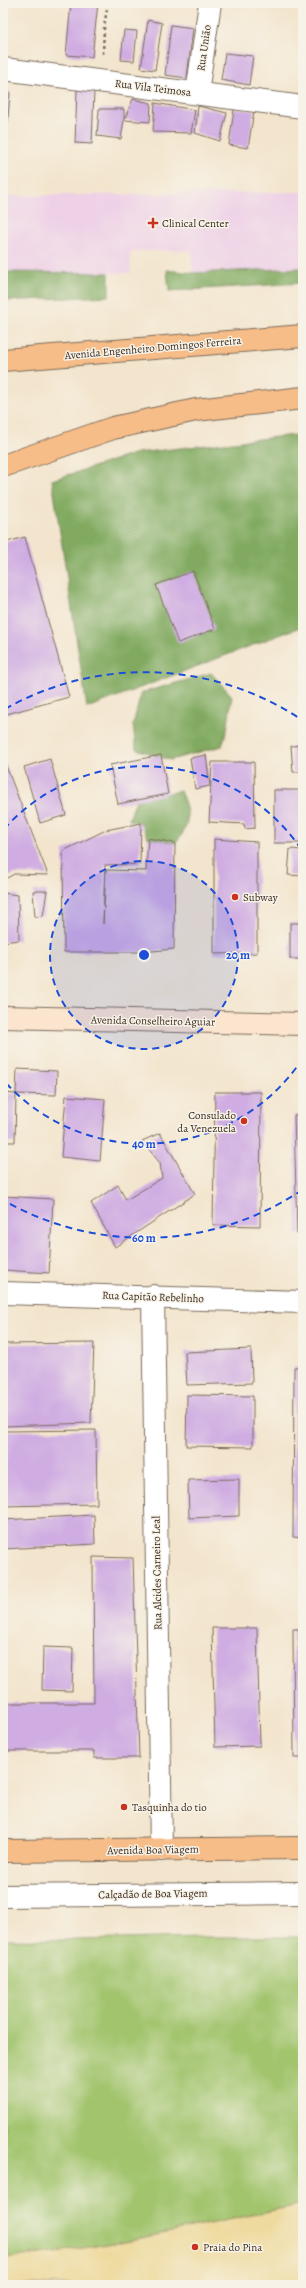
<svg xmlns="http://www.w3.org/2000/svg" width="306" height="2288" viewBox="0 0 306 2288" font-family="Alegreya,serif">
	<style>
		.built { fill: #eed0e7 }
		.green { fill: #a2c46d; stroke: #6e7746 }
		.forest { fill: #81aa60; stroke: #5e6a3f }
		.sand { fill: #eeda9e; stroke: #94825e }
		.building { fill: #cface2 }
		.lines { fill: none; stroke-linecap: round; stroke-linejoin: round }
		.pedestrian-casing { stroke: #7b6b5b; stroke-width: 24 }
		.minor-casing { stroke: #7b6b5b; stroke-width: 24 }
		.secondary-casing { stroke: #7b6b5b; stroke-width: 24 }
		.primary-casing { stroke: #7b6b5b; stroke-width: 24 }
		.path { stroke: #7b6b5b; stroke-width: 2.5; stroke-dasharray: 3 3; stroke-linecap: butt }
		.pedestrian { stroke: #fff; stroke-width: 22 }
		.minor { stroke: #fff; stroke-width: 22 }
		.secondary { stroke: #fce5cf; stroke-width: 22 }
		.primary { stroke: #f7bd88; stroke-width: 22 }
		.ring { fill: none; stroke: #1d4ed8; stroke-width: 2; stroke-dasharray: 7 5 }
		.poi-dot { fill: #c8321e; stroke: #f7f3e8; stroke-width: 1.5 }
		.labels { text-anchor: middle; dominant-baseline: central; stroke-width: 3; stroke-linejoin: round; paint-order: stroke }
		.street-label { font-size: 11px; fill: #3b2a1e; stroke: #f7f3e8 }
		.poi-label { font-size: 11px; fill: #3b2a1e; stroke: #f7f3e8; text-anchor: start }
		.centre { fill: #1d4ed8; stroke: #f7f3e8; stroke-width: 2 }
		.ring-label { font-size: 12px; text-anchor: middle; font-weight: bold; fill: #1d4ed8; stroke: #f7f3e8; stroke-width: 3; stroke-linejoin: round; paint-order: stroke }
	</style>
	<rect width="100%" height="100%" fill="#f7f3e8"/>
	<filter id="ink" filterUnits="userSpaceOnUse"><feTurbulence type="fractalNoise" baseFrequency=".025" numOctaves="2"/><feDisplacementMap in="SourceGraphic" scale="8" xChannelSelector="R" yChannelSelector="G"/><feConvolveMatrix kernelMatrix="1 2 1 2 8 2 1 2 1" color-interpolation-filters="sRGB"/></filter>
	<filter id="wash" filterUnits="userSpaceOnUse"><feTurbulence type="fractalNoise" baseFrequency=".012" numOctaves="4" result="noise"/><feDisplacementMap in="SourceGraphic" scale="16" xChannelSelector="R" yChannelSelector="G"/><feGaussianBlur stdDeviation="0.9" result="paint"/><feColorMatrix in="noise" values="0 0 0 0 0 0 0 0 0 0 0 0 0 0 0 0 0 1.4 0 .05"/><feComposite in="paint" operator="in"/></filter>
	<g filter="url(#wash)">
		<rect width="100%" height="100%" fill="#f3e5cd"/>
		<polygon class="built" points="303,192 303,268 193,273 191,250 130,251 131,273 3,272 3,196"/>
		<path class="green" d="M 204,1937 L 303,1937 L 303,2204 C 204,2225 104,2249 3,2258 L 3,1939 L 75,1940 Z"/>
		<g class="forest">
			<polygon points="303,268 303,283 169,291 167,270 193,273"/>
			<polygon points="3,272 109,273 109,296 3,301"/>
			<polygon points="303,434 303,626 87,708 52,480 137,453"/>
			<polygon points="211,673 232,696 227,730 222,746 170,760 136,749 133,725 141,693"/>
			<path d="M 180,791 C 189,812 192,825 175,843 L 148,838 L 141,823 L 129,820 L 136,800 Z"/>
		</g>
		<path class="sand" d="M 303,2204 L 303,2285 L 3,2285 L 3,2258 C 104,2249 204,2225 303,2204 Z"/>
		<g id="blocks">
			<g class="building">
				<polygon points="71,3 98,3 92,57 66,55"/>
				<polygon points="148,20 162,23 155,70 141,68"/>
				<polygon points="171,25 193,28 187,78 165,75"/>
				<polygon points="124,30 137,31 134,61 121,60"/>
				<polygon points="225,53 253,56 249,85 221,80"/>
				<polygon points="77,90 94,91 92,144 75,143"/>
				<polygon points="3,92 10,92 6,144 3,144"/>
				<polygon points="133,99 151,103 150,122 124,120 121,139 97,136 99,109 124,109 124,120"/>
				<polygon points="155,103 195,110 191,133 153,132"/>
				<polygon points="198,106 227,113 220,141 195,133"/>
				<polygon points="234,109 254,111 248,148 229,145"/>
				<polygon points="25,537 69,697 7,714 3,700 3,543"/>
				<polygon points="193,571 215,629 178,643 156,585"/>
				<polygon points="303,745 303,772 293,772 291,746"/>
				<polygon points="161,755 168,794 118,804 110,765"/>
				<polygon points="206,755 210,786 195,789 190,758"/>
				<polygon points="3,758 48,875 14,874 7,878 3,868"/>
				<polygon points="50,759 66,815 40,823 24,767"/>
				<polygon points="212,762 254,762 255,828 245,829 244,824 209,822"/>
				<rect x="274" y="790" width="29" height="53"/>
				<polygon points="141,823 140,864 105,865 103,924 106,870 146,871 148,838 175,843 174,949 142,952 64,952 63,851 106,830"/>
				<polygon points="214,839 257,842 257,953 214,954"/>
				<polygon points="290,849 303,850 303,876 288,875"/>
				<polygon points="33,891 47,891 43,916 35,917"/>
				<polygon points="3,893 18,895 19,940 3,942"/>
				<rect x="290" y="923" width="13" height="36"/>
				<polygon points="17,1069 57,1071 56,1095 16,1094 15,1142 3,1142 3,1093 16,1094"/>
				<polygon points="215,1092 261,1092 260,1226 213,1225"/>
				<polygon points="66,1096 105,1099 100,1161 61,1157"/>
				<polygon points="294,1115 303,1115 303,1234 297,1234"/>
				<polygon points="160,1133 195,1194 115,1247 91,1203 118,1185 126,1200 162,1178 160,1163 142,1141"/>
				<polygon points="3,1196 53,1199 49,1273 3,1270"/>
				<polygon points="94,1343 91,1423 3,1426 3,1344"/>
				<polygon points="251,1349 252,1383 187,1385 185,1352"/>
				<polygon points="294,1367 303,1367 303,1538 293,1537"/>
				<polygon points="187,1395 253,1396 253,1447 186,1446"/>
				<polygon points="96,1430 97,1504 3,1506 3,1431"/>
				<polygon points="239,1479 239,1516 189,1518 188,1480"/>
				<polygon points="94,1515 95,1544 3,1549 3,1520"/>
				<polygon points="93,1557 133,1558 139,1758 94,1758 94,1751 3,1751 3,1703 94,1703"/>
				<polygon points="212,1628 257,1628 260,1746 215,1747"/>
				<polygon points="293,1629 303,1629 303,1758 294,1758"/>
				<polygon points="43,1647 73,1648 72,1691 42,1690"/>
			</g>
		</g>
	</g>
	<g filter="url(#ink)">
		<use href="#blocks" fill-opacity="0" stroke="#7b6b5b" stroke-width="1"/>
		<g class="lines">
			<g class="pedestrian-casing">
				<polyline id="pedestrian" points="3,1896 303,1893"/>
			</g>
			<g class="minor-casing">
				<g id="minor">
					<polyline points="3,69 303,107"/>
					<polyline points="197,93 210,3"/>
					<polyline points="3,1293 303,1302"/>
					<polyline points="153,1296 161,1850"/>
				</g>
			</g>
			<g class="secondary-casing">
				<polyline id="secondary" points="3,1017 303,1024"/>
			</g>
			<g class="primary-casing">
				<g id="primary">
					<polyline points="3,360 303,336"/>
					<polyline points="3,466 113,428 196,410 303,398"/>
					<polyline points="3,1851 303,1848"/>
				</g>
			</g>
			<polyline class="path" points="103,54 104,27 108,3"/>
			<use href="#pedestrian" class="pedestrian"/>
			<use href="#minor" class="minor"/>
			<use href="#secondary" class="secondary"/>
			<use href="#primary" class="primary"/>
		</g>
	</g>
	<circle cx="144" cy="955" r="94" fill="#1d4ed8" fill-opacity=".12"/>
	<g class="ring">
		<circle cx="144" cy="955" r="94"/>
		<path d="M303 1058A189 189 0 0 1 4 1081M4 829A189 189 0 0 1 303 852"/>
		<path d="M302 1190A283 283 0 0 1 5 1201M5 709A283 283 0 0 1 302 720"/>
	</g>
	<g class="poi-dot">
		<path d="M151 217h4v4h4v4h-4v4h-4v-4h-4v-4h4z"/>
		<circle cx="235" cy="897" r="4"/>
		<circle cx="244" cy="1121" r="4"/>
		<circle cx="124" cy="1807" r="4"/>
		<circle cx="195" cy="2247" r="4"/>
	</g>
	<g class="labels">
		<g class="street-label">
			<text transform="translate(204 48) rotate(-82)">Rua União</text>
			<text transform="translate(153 88) rotate(7)">Rua Vila Teimosa</text>
			<text transform="translate(153 348) rotate(-5)">Avenida Engenheiro Domingos Ferreira</text>
			<text transform="translate(153 1021) rotate(1)">Avenida Conselheiro Aguiar</text>
			<text transform="translate(153 1297) rotate(2)">Rua Capitão Rebelinho</text>
			<text transform="translate(157 1573) rotate(-91)">Rua Alcides Carneiro Leal</text>
			<text transform="translate(153 1850) rotate(-1)">Avenida Boa Viagem</text>
			<text transform="translate(153 1894) rotate(-1)">Calçadão de Boa Viagem</text>
		</g>
		<g class="poi-label">
			<text x="162" y="223">Clinical Center</text>
			<text x="243" y="897">Subway</text>
			<text x="236" y="1115" text-anchor="end">Consulado<tspan x="236" dy="13">da Venezuela</tspan></text>
			<text x="132" y="1807">Tasquinha do tio</text>
			<text x="203" y="2247">Praia do Pina</text>
		</g>
	</g>
	<circle cx="144" cy="955" r="6" class="centre"/>
	<g class="ring-label">
		<text x="238" y="959">20 m</text>
		<text x="144" y="1148">40 m</text>
		<text x="144" y="1242">60 m</text>
	</g>
	<rect width="306" height="2288" fill="none" stroke="#f7f3e8" stroke-width="16"/>
</svg>
